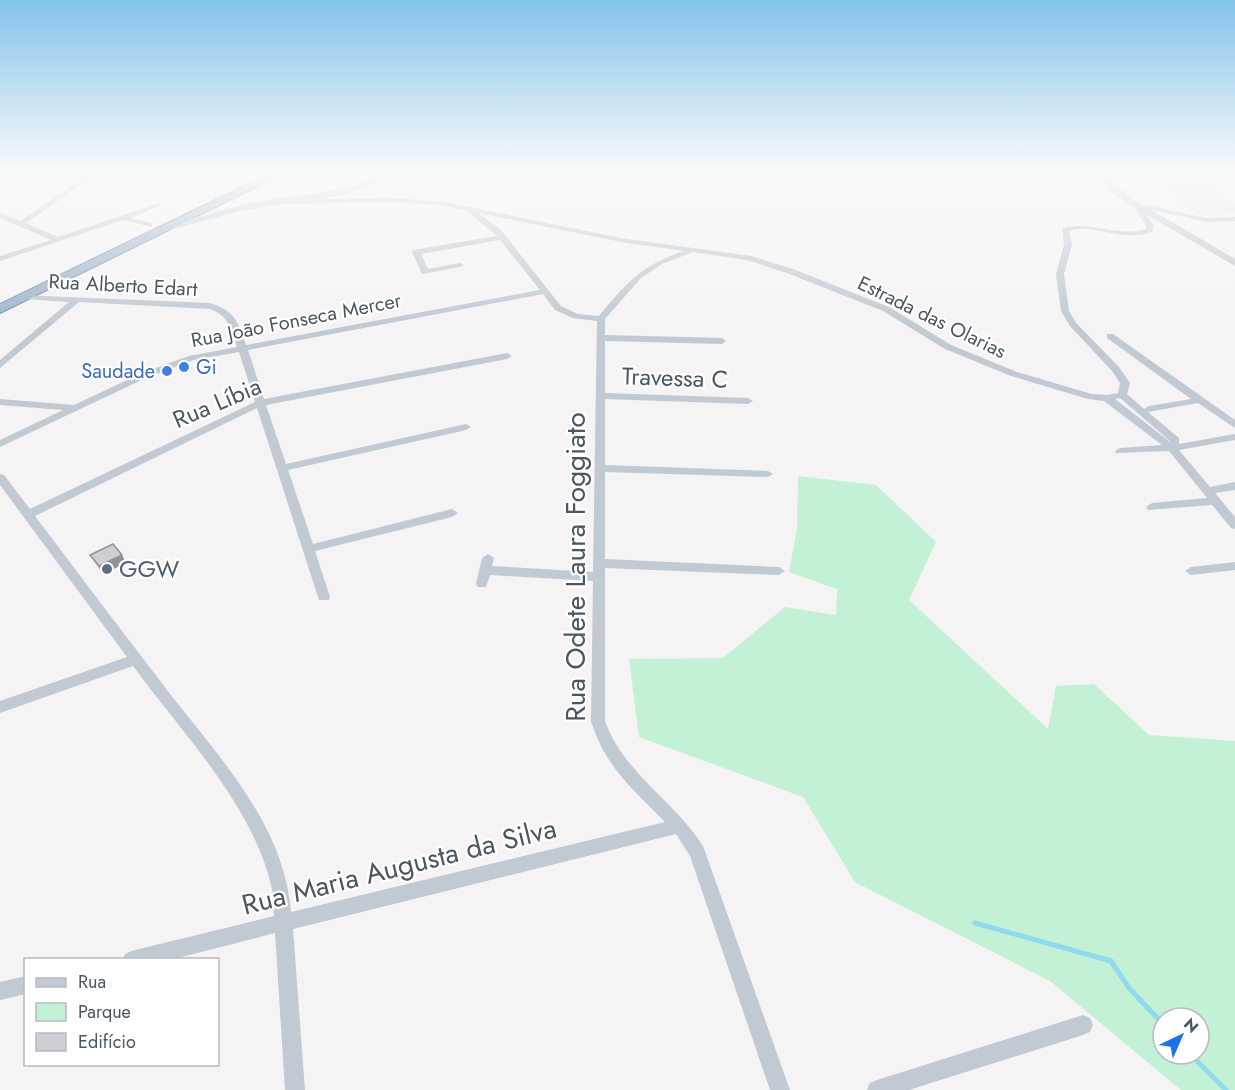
<svg xmlns="http://www.w3.org/2000/svg" width="1235" height="1090" font-family="Jost,sans-serif">
	<rect width="100%" height="100%" fill="#f5f3f3"/>
	<!-- education -->
	<path fill="#e6e4e5" d="M 1159,177 L 1209,181 L 1235,205 L 1235,213 L 1207,216 L 1191,212 Z"/>
	<!-- green -->
	<path fill="#c3f1d5" fill-rule="evenodd" d="M 798,476 L 876,485 L 936,542 L 909,600 L 1048,729 L 1056,686 L 1094,684 L 1149,735 L 1235,741 L 1235,1090 L 1181,1090 L 1050,981 L 855,882 L 803,797 L 639,737 L 629,659 L 723,658 L 785,607 L 836,615 L 837,589 L 789,572 L 797,529 ZM 1163,1018 L 1199,1018 L 1199,1054 L 1163,1054 Z"/>
	<g fill="none" stroke-linecap="round" stroke-linejoin="round">
		<!-- stream -->
		<g stroke="#90daee" stroke-width="5">
			<path d="M 975,923 L 1111,961 L 1129,988 L 1163,1024"/>
			<path d="M 1190,1054 L 1226,1090"/>
		</g>
		<defs>
			<path id="trunk" d="M 273,172 L 287,172 L 0,313 L 0,304 Z"/>
		</defs>
		<!-- trunk casing -->
		<use href="#trunk" stroke="#7690ad" stroke-width="2"/>
		<!-- minor -->
		<g fill="#c1cad2" fill-rule="evenodd">
			<path d="M 92,172 L 100,172 L 26,223 L 58,237 L 156,204 L 160,204 L 160,206 L 130,218 L 152,223 L 152,227 L 123,220 L 0,261 L 0,256 L 51,240 L 0,218 L 0,213 L 20,221 Z"/>
			<path d="M 389,198 L 440,201 L 621,238 L 751,256 L 793,269 L 889,307 L 951,345 L 1017,372 L 1092,394 L 1107,395 L 1118,393 L 1120,383 L 1112,371 L 1070,326 L 1061,311 L 1056,274 L 1064,245 L 1062,228 C 1094,220 1118,238 1146,229 L 1146,226 L 1133,205 L 1136,203 L 1207,218 L 1235,217 L 1235,221 L 1207,222 L 1142,208 L 1154,226 L 1152,232 C 1119,243 1098,223 1069,231 L 1072,245 L 1064,274 L 1069,311 L 1076,323 L 1119,367 L 1130,383 L 1127,394 L 1144,409 L 1149,406 L 1191,399 L 1107,338 L 1107,334 L 1113,334 L 1235,420 L 1235,428 L 1198,403 L 1148,412 L 1179,438 L 1179,444 L 1235,434 L 1235,440 L 1179,450 L 1210,487 L 1235,482 L 1235,490 L 1215,493 L 1235,517 L 1235,529 L 1231,528 L 1212,505 L 1148,510 L 1146,507 L 1152,503 L 1207,498 L 1169,451 L 1116,453 L 1115,451 L 1120,448 L 1162,445 L 1104,401 L 1088,399 L 1011,376 L 945,349 L 883,311 L 787,273 L 747,260 L 693,252 L 675,259 L 662,264 L 641,278 L 605,319 L 605,335 L 722,338 L 726,341 L 722,344 L 605,341 L 605,393 L 748,398 L 753,401 L 748,404 L 605,399 L 605,465 L 768,471 L 773,474 L 768,477 L 605,472 L 605,559 L 779,567 L 785,571 L 779,575 L 605,568 L 605,721 C 624,774 674,800 703,846 L 790,1090 L 770,1090 L 690,856 L 676,834 L 293,929 L 305,1090 L 285,1090 L 275,933 L 170,960 L 122,960 L 125,954 L 131,951 L 274,916 C 273,907 274,898 272,889 C 254,806 182,733 133,666 L 0,713 L 0,701 L 127,657 L 0,485 L 0,474 L 4,475 L 30,509 L 255,402 L 239,352 L 194,360 L 148,377 L 0,447 L 0,440 L 63,410 L 0,405 L 0,399 L 74,405 L 142,373 L 189,356 L 237,347 C 232,329 229,316 210,309 L 79,302 L 0,368 L 0,360 L 69,302 L 24,299 L 21,299 L 21,295 L 209,303 C 235,310 238,322 246,345 L 540,290 L 500,240 L 421,254 L 428,269 L 460,263 L 464,265 L 460,267 L 422,274 L 412,252 L 413,250 L 497,236 L 467,211 L 440,205 L 389,202 L 282,204 L 279,202 L 282,200 ZM 478,213 L 621,242 L 684,251 C 643,264 625,284 599,316 L 578,314 L 561,306 L 501,230 ZM 543,294 L 555,310 L 573,318 L 597,321 L 593,572 L 492,566 L 494,558 L 488,554 L 482,558 L 476,584 L 478,587 L 486,587 L 490,575 L 593,581 L 591,721 C 606,768 632,788 665,822 L 291,912 C 284,823 216,754 164,686 C 121,630 78,573 35,516 L 257,408 L 318,597 L 319,600 L 329,600 L 330,597 L 315,551 L 452,517 L 458,513 L 452,509 L 313,544 L 288,470 L 466,430 L 471,427 L 466,424 L 286,464 L 266,405 L 507,359 L 512,356 L 507,353 L 264,399 L 248,350 ZM 1120,398 L 1170,441 L 1169,441 L 1115,399 Z"/>
			<path d="M 1235,562 L 1235,570 L 1191,575 L 1185,571 L 1191,567 Z"/>
			<path d="M 26,976 L 26,994 L 0,1000 L 0,982 Z"/>
			<path d="M 1083,1015 L 1090,1018 L 1093,1025 L 1090,1032 L 1083,1035 L 909,1090 L 867,1090 L 870,1083 L 877,1080 Z"/>
		</g>
		<!-- tertiary -->
		<path fill="#c1cad2" fill-rule="evenodd" d="M 1096,172 L 1104,172 L 1129,197 L 1235,259 L 1235,266 L 1123,201 L 1111,191 Z"/>
		<!-- secondary -->
		<path fill="#c1cbd6" fill-rule="evenodd" d="M 393,172 L 406,172 L 343,195 L 245,210 L 169,230 L 164,227 L 245,204 L 341,189 Z"/>
		<!-- trunk -->
		<use href="#trunk" fill="#9fb4c9" fill-rule="evenodd"/>
	</g>
	<!-- wall -->
	<path fill="#b0b2b7" d="M 90,555 L 122,555 L 126,563 L 103,574 Z"/>
	<!-- shaded-wall -->
	<path fill="#909195" d="M 122,555 L 126,563 L 103,574 L 99,566 Z"/>
	<!-- building -->
	<path fill="#cdcfd5" stroke="#909195" stroke-width="1.5" d="M 113,544 L 122,555 L 99,566 L 90,555 Z"/>
	<!-- sky -->
	<linearGradient id="sky" x2="0" y2="1"><stop stop-color="#85c3ea"/><stop offset="0.53" stop-color="#fafafa"/><stop offset="1" stop-color="#fafafa" stop-opacity="0"/></linearGradient>
	<rect width="1235" height="325" fill="url(#sky)"/>
	<!-- markers -->
	<g fill="#3f7fe0" stroke="#fff" stroke-width="2">
		<circle cx="184" cy="367" r="6"/>
		<circle cx="167" cy="371" r="6"/>
	</g>
	<circle fill="#5c6f8a" stroke="#fff" stroke-width="2" cx="107" cy="569" r="6"/>
	<g text-anchor="middle" stroke-width="4.5" stroke-linejoin="round" paint-order="stroke">
		<!-- far-street labels -->
		<g font-size="20" fill="#4a5661" stroke="#fff">
			<text transform="translate(123 285) rotate(3)" y="7">Rua Alberto Edart</text>
			<text transform="translate(932 317) rotate(26)" y="7">Estrada das Olarias</text>
			<text transform="translate(296 320) rotate(-11)" y="7">Rua João Fonseca Mercer</text>
		</g>
		<!-- far-shop labels -->
		<g font-size="20" fill="#366cbe" stroke="#fff" text-anchor="start">
			<text x="196" y="374">Gi</text>
			<text x="155" y="378" text-anchor="end">Saudade</text>
		</g>
		<!-- street labels -->
		<g font-size="24" fill="#4a5661" stroke="#fff">
			<text transform="translate(675 378) rotate(2)" y="8">Travessa C</text>
			<text transform="translate(217 403) rotate(-23)" y="8">Rua Líbia</text>
		</g>
		<!-- service labels -->
		<g font-size="24" fill="#4e5e75" stroke="#fff" text-anchor="start">
			<text x="119" y="577">GGW</text>
		</g>
		<!-- near-street labels -->
		<g font-size="28" fill="#4a5661" stroke="#fff">
			<text transform="translate(575 567) rotate(-90)" y="10">Rua Odete Laura Foggiato</text>
			<text transform="translate(399 866) rotate(-14)" y="10">Rua Maria Augusta da Silva</text>
		</g>
	</g>
	<!-- legend -->
	<rect x="24" y="958" width="195" height="108" fill="#ffffff" stroke="#b7bbc0" stroke-width="1.5"/>
	<rect x="36" y="978" width="30" height="9" fill="#c1cbd6" stroke="#b7bbc0" stroke-width="1.5"/>
	<text x="78" y="988" font-size="18" fill="#4a5661">Rua</text>
	<rect x="36" y="1003" width="30" height="18" fill="#c3f1d5" stroke="#b7bbc0" stroke-width="1.5"/>
	<text x="78" y="1018" font-size="18" fill="#4a5661">Parque</text>
	<rect x="36" y="1033" width="30" height="18" fill="#cdcfd5" stroke="#b7bbc0" stroke-width="1.5"/>
	<text x="78" y="1048" font-size="18" fill="#4a5661">Edifício</text>
	<!-- north arrow -->
	<g transform="translate(1181 1036) rotate(44)"><circle r="28" fill="#ffffff" stroke="#b7bbc0" stroke-width="1.5"/>
	<path d="M0-4.5L10 22L0 15L-10 22Z" fill="#1a73e8"/>
	<text y="-9" font-size="16" font-weight="bold" text-anchor="middle" fill="#4a5661">N</text>
	</g>
</svg>
